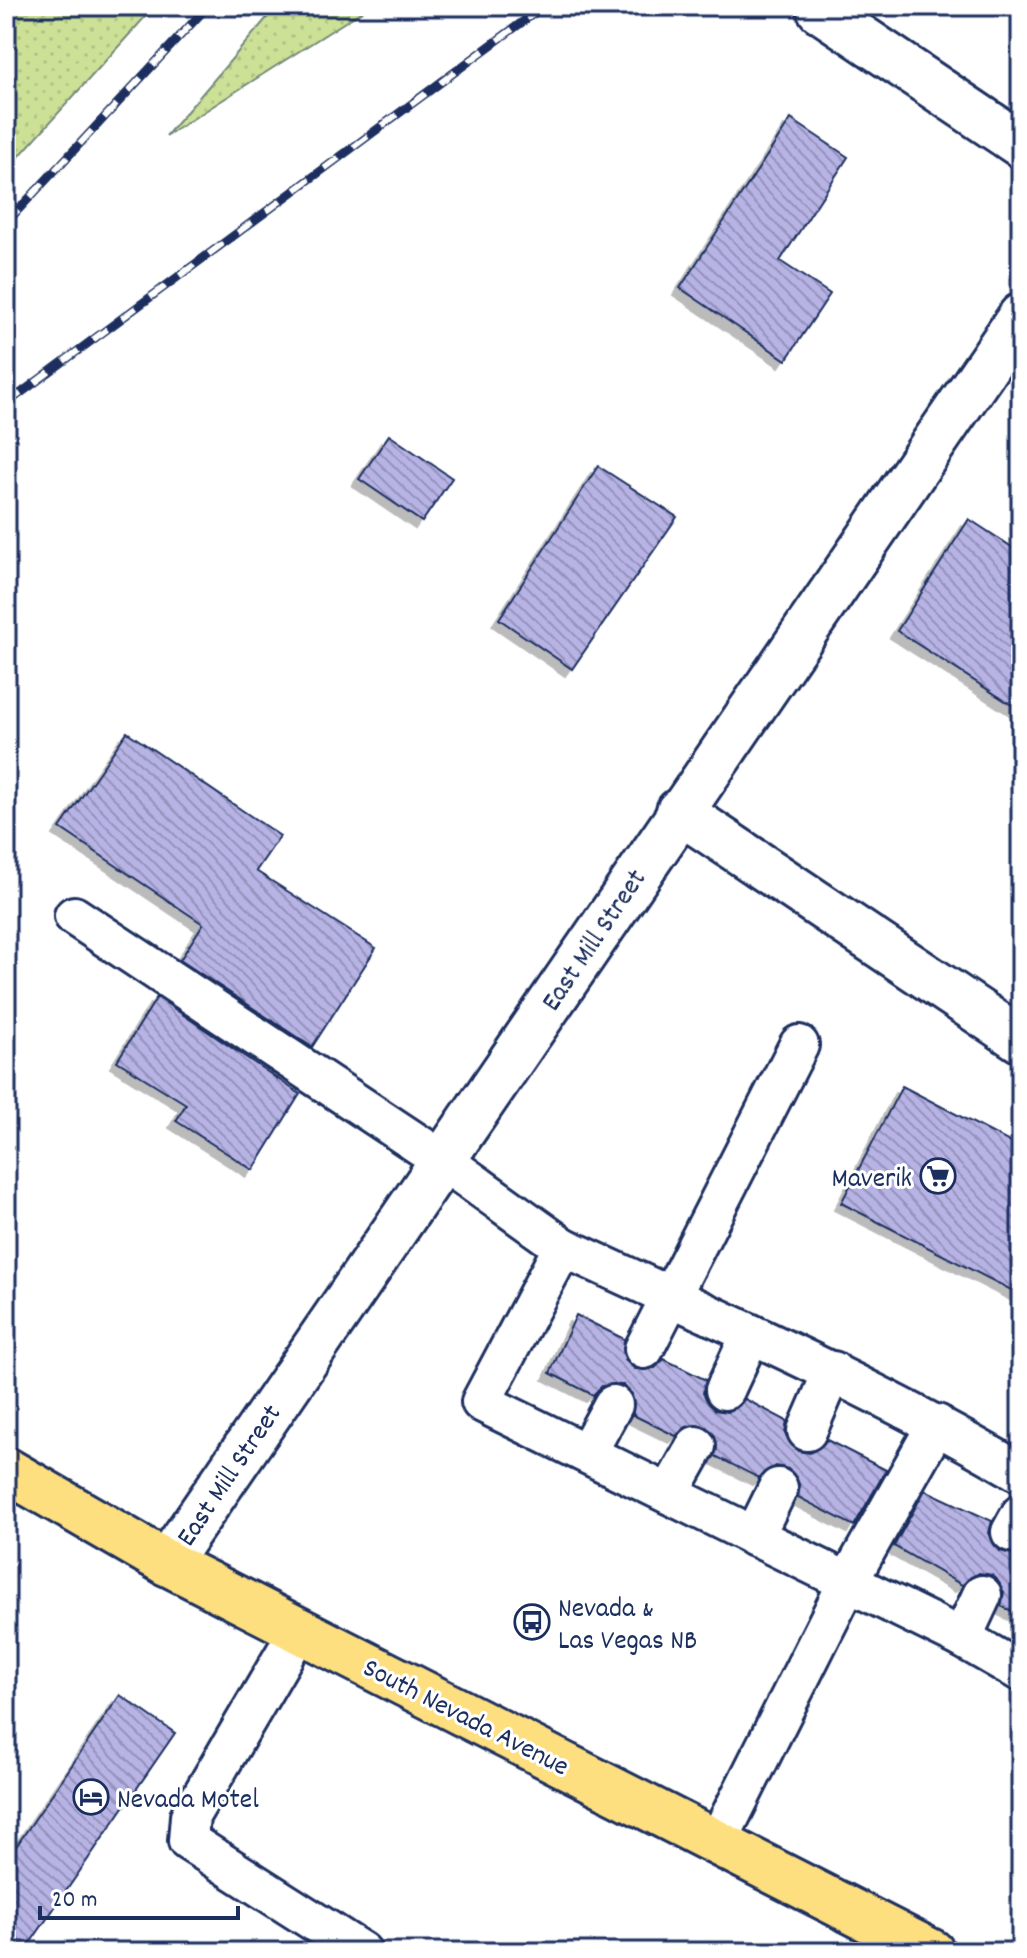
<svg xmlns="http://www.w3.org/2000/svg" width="1027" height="1958" font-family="Dekko,sans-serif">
	<defs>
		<pattern id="grass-dots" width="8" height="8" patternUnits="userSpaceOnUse" patternTransform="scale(2)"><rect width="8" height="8" fill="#cce196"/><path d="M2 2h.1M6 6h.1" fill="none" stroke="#afc184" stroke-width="1.8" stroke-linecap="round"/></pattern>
		<pattern id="building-back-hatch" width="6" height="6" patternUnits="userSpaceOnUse" patternTransform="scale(2)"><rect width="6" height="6" fill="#b7b3e4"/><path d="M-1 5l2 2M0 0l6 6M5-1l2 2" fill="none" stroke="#9492bc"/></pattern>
		<filter id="shadow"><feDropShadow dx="-7" dy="7" stdDeviation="0" flood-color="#0004"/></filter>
	</defs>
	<rect width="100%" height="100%" fill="#fff"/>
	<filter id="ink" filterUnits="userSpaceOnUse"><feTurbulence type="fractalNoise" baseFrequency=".0125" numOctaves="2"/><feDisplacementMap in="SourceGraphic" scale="16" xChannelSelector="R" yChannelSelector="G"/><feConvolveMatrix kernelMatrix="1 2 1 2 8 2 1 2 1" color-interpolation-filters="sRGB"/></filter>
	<g filter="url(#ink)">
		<!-- grass -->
		<g fill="url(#grass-dots)" stroke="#74887a" stroke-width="2">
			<path d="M 6,6 L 155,6 L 6,171 Z"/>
			<path d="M 277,6 L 370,6 L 166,136 Z"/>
		</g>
		<!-- building -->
		<g fill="url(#building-back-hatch)" stroke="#1b2f5e" stroke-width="2" filter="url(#shadow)">
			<path d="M 791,119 L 848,157 L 780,261 L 830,294 L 786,360 L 680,288 Z"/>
			<path d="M 389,435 L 452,478 L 422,522 L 359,479 Z"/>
			<path d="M 598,466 L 677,517 L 572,669 L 499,619 Z"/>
			<path d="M 969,519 L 1021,553 L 1021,711 L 897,631 Z"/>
			<path d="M 127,732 L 280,836 L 256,871 L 376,948 L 312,1047 L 180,960 L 203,924 L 60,828 Z"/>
			<path d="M 157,997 L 300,1094 L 253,1170 L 176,1121 L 186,1104 L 117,1061 Z"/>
			<path d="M 902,1086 L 1021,1148 L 1021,1295 L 841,1203 Z"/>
			<path d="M 576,1315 L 624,1339 L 625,1360 L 635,1369 L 655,1368 L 664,1359 L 706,1380 L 703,1393 L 715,1410 L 728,1412 L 745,1399 L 787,1421 L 785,1434 L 798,1451 L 810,1453 L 827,1440 L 886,1470 L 854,1526 L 798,1497 L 800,1486 L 788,1469 L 776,1466 L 759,1478 L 715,1456 L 715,1436 L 706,1427 L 686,1427 L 676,1436 L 633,1415 L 632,1394 L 623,1385 L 602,1386 L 593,1395 L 550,1373 Z"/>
			<path d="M 925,1490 L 992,1521 L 989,1533 L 1000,1551 L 1011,1554 L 1021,1551 L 1021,1616 L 1001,1606 L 1004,1592 L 992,1575 L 979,1573 L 962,1585 L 894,1546 Z"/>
			<path d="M 120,1695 L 175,1733 L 24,1952 L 6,1952 L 6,1861 Z"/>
		</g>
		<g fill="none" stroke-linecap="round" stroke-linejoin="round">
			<defs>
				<g id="service">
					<path d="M 74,916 L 442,1160 L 563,1247 L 481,1402 L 962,1638 L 1021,1672"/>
					<path d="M 563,1247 C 718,1319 873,1386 1021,1473"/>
					<path d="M 644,1349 L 799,1045"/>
					<path d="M 725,1390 L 751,1334"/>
					<path d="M 807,1431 L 833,1371"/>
					<path d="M 588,1451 L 613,1405"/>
					<path d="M 669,1494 L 696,1446"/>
					<path d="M 1011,1532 L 1021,1514"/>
					<path d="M 754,1537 L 778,1488"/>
					<path d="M 299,1630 L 190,1816 L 188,1841 L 362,1952"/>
					<path d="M 962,1638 L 982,1595"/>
					<path d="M 717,1843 L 847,1584 L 937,1424"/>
				</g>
				<g id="minor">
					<path d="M 820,10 L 1021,145"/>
					<path d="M 679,811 L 1021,1040"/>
					<path d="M 167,1563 L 1021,316"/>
				</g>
				<path id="primary" d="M 6,1470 L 167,1563 L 932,1952"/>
			</defs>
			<!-- service casing -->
			<use href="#service" stroke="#1b2f5e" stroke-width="44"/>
			<!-- minor casing -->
			<use href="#minor" stroke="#1b2f5e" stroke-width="50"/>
			<!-- primary casing -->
			<use href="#primary" stroke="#1b2f5e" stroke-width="50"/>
			<!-- service -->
			<use href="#service" stroke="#fff" stroke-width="38"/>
			<!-- minor -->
			<use href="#minor" stroke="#fff" stroke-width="44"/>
			<!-- primary -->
			<use href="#primary" stroke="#fedf80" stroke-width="44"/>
			<defs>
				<g id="rail">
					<path d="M 6,223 L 208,6"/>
					<path d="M 6,404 L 544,6"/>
				</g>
			</defs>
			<!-- rail casing -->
			<use href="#rail" stroke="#1b2f5e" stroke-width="9"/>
			<!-- rail -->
			<use href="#rail" stroke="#fff" stroke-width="6" stroke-dasharray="18" stroke-linecap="butt"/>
		</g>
	</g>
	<!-- icons -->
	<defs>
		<symbol id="supermarket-ring" viewBox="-11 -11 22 22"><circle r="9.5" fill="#fff" stroke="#1b2f5e" stroke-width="1.5"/><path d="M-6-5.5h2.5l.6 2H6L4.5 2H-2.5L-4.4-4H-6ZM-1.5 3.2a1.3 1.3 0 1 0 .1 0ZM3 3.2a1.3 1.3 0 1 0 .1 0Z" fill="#1b2f5e"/></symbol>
		<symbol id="bus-ring" viewBox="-11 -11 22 22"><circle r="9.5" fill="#fff" stroke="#1b2f5e" stroke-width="1.5"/><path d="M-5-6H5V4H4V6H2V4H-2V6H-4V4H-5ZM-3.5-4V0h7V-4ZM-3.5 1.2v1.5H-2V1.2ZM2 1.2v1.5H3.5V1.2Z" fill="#1b2f5e"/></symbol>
		<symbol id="hotel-ring" viewBox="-11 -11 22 22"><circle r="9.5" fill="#fff" stroke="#1b2f5e" stroke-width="1.5"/><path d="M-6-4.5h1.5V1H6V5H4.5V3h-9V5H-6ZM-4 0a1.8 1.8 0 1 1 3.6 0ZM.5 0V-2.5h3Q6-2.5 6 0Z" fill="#1b2f5e"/></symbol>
	</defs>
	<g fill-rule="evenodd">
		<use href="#supermarket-ring" x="918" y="1156" width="40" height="40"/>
		<use href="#bus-ring" x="512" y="1602" width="40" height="40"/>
		<use href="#hotel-ring" x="71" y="1777" width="40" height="40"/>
	</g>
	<g text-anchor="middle" stroke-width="6" stroke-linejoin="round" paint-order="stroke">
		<!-- street labels -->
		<g font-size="28" fill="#1b2f5e" stroke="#fff">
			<text transform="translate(592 939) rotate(-56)" y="10">East Mill Street</text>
			<text transform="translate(227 1474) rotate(-56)" y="10">East Mill Street</text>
			<text transform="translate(467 1715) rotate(27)" y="10">South Nevada Avenue</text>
		</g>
		<!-- poi labels -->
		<g font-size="28" fill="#1b2f5e" stroke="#fff" text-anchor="start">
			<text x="912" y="1186" text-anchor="end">Maverik</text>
			<text x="558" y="1616">Nevada &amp;<tspan x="558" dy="32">Las Vegas NB</tspan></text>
			<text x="117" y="1807">Nevada Motel</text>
		</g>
	</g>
	<!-- margin -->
	<rect width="1027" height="1958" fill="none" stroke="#fff" stroke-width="32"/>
	<rect x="16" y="16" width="995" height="1926" fill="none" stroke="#1b2f5e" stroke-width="3" filter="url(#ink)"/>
	<!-- scale -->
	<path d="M40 1906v12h198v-12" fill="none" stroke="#1b2f5e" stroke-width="4"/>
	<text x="52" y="1906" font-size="24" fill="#1b2f5e" stroke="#ffffff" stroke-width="6" paint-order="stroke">20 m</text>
</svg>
